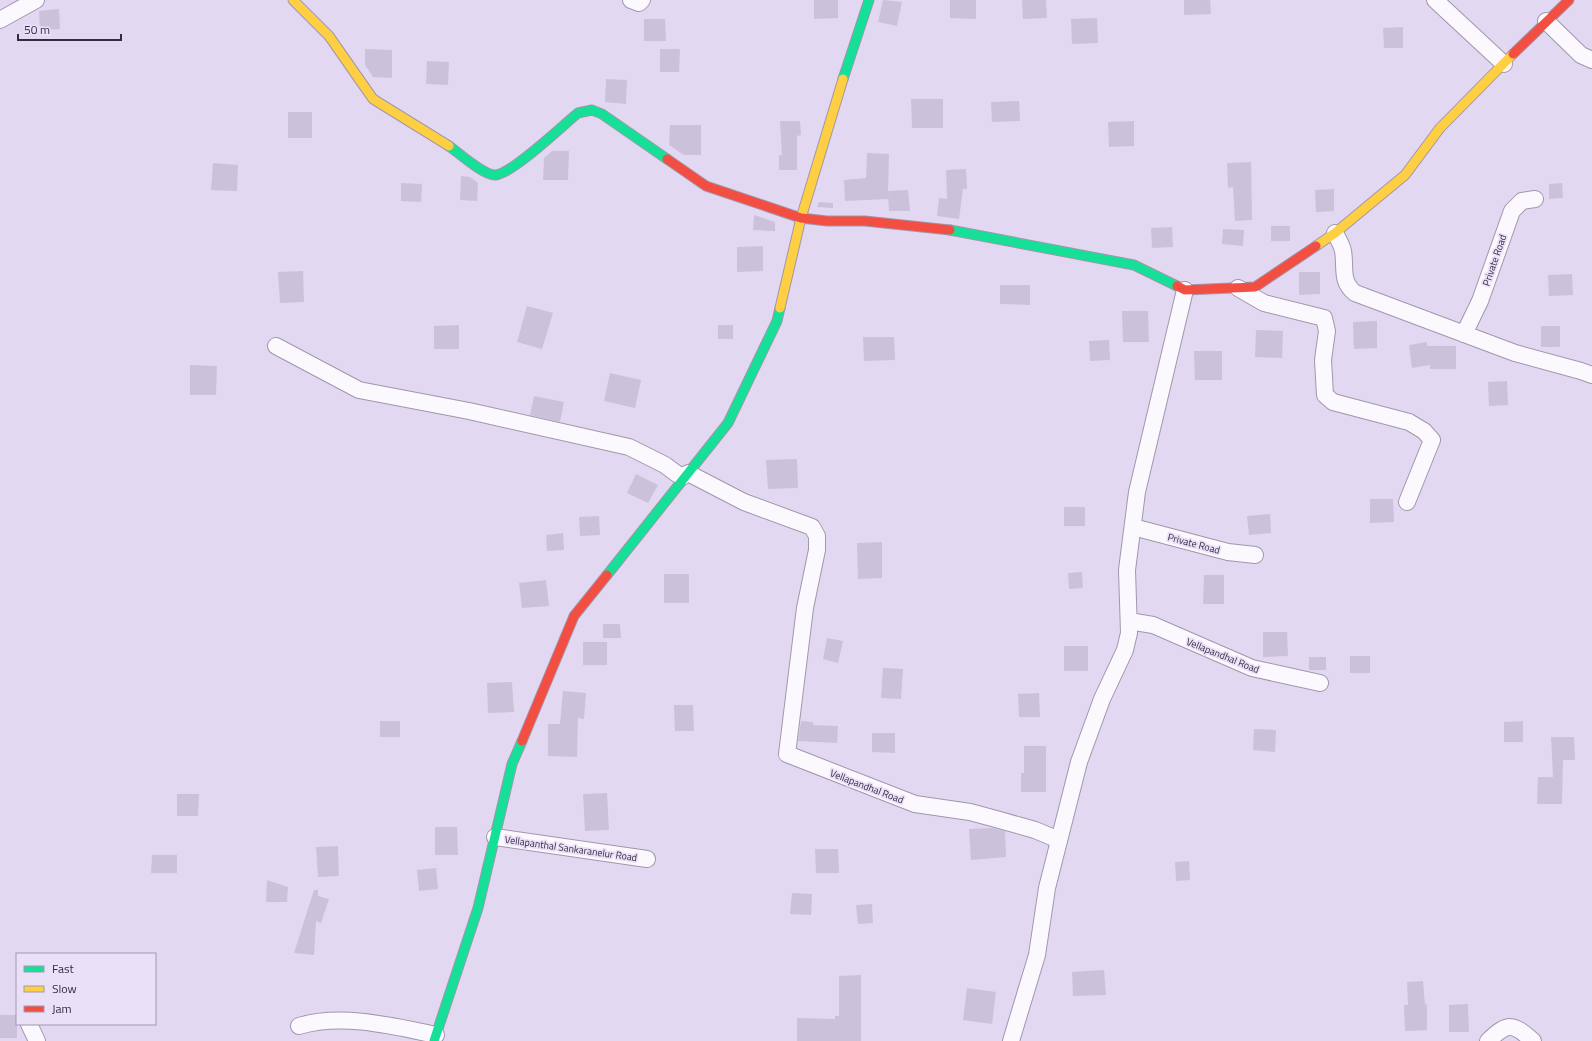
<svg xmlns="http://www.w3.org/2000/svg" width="1592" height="1041" font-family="'Titillium Web',sans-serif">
	<rect width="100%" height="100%" fill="#e3d8f2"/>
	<!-- building -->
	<g fill="#ccc1db">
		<path d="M 814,0 L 838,0 L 838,18 L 814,19 Z"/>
		<path d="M 883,0 L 902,2 L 897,26 L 878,22 Z"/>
		<path d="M 950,0 L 976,0 L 976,19 L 950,18 Z"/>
		<path d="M 1022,0 L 1046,0 L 1047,18 L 1023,19 Z"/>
		<path d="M 1184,0 L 1210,0 L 1211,14 L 1184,15 Z"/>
		<path d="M 59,9 L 60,29 L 40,30 L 39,11 Z"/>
		<path d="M 1097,18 L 1098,43 L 1072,44 L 1071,19 Z"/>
		<path d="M 644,19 L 665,19 L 666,41 L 644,41 Z"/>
		<path d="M 1403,27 L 1403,48 L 1384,48 L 1383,28 Z"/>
		<path d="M 365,49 L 392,50 L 392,78 L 373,77 L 365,65 Z"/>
		<path d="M 660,49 L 680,49 L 679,72 L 660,72 Z"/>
		<path d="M 427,61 L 449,62 L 448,85 L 426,84 Z"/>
		<path d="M 606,79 L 627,80 L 626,104 L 605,102 Z"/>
		<path d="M 911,99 L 943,99 L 943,128 L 912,128 Z"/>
		<path d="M 1019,101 L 1020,121 L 992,122 L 991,102 Z"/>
		<rect x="288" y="112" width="24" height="26"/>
		<path d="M 780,121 L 800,121 L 801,135 L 797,136 L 797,170 L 779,170 L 779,155 L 782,155 Z"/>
		<path d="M 1134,121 L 1134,146 L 1109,147 L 1108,122 Z"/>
		<path d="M 670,125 L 701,125 L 701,155 L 684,155 L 669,145 Z"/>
		<path d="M 552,151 L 569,151 L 568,180 L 543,180 L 544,158 Z"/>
		<path d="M 867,153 L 889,154 L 888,191 L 908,190 L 910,211 L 889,211 L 888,195 L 888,199 L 845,201 L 844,180 L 866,178 Z"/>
		<path d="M 1251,162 L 1252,220 L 1235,221 L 1233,187 L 1228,188 L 1227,163 Z"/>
		<path d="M 213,163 L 238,165 L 237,191 L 211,190 Z"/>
		<path d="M 966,169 L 967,189 L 963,189 L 959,219 L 937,216 L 939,198 L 947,199 L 946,170 Z"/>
		<path d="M 461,176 L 470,177 L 478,183 L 477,201 L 460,200 Z"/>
		<path d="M 401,183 L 422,184 L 421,202 L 401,201 Z"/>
		<path d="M 1562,183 L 1563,198 L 1549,199 L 1549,184 Z"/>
		<path d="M 1334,189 L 1334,211 L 1316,212 L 1315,190 Z"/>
		<path d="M 819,202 L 833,203 L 833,208 L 817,207 Z"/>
		<path d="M 754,215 L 775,222 L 775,231 L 753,230 Z"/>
		<rect x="1271" y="226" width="19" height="15"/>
		<path d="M 1172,227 L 1173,247 L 1152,248 L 1151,228 Z"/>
		<path d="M 1223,229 L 1244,230 L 1243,246 L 1222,244 Z"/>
		<path d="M 763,246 L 763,271 L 737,272 L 737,247 Z"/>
		<path d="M 303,271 L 304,302 L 280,303 L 278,272 Z"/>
		<path d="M 1299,272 L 1320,272 L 1320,294 L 1299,295 Z"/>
		<path d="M 1572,274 L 1573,295 L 1549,296 L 1548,275 Z"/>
		<path d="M 1000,285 L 1030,285 L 1030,305 L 1000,304 Z"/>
		<path d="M 527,306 L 553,313 L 542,349 L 517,342 Z"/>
		<path d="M 1122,311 L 1148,311 L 1149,342 L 1123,342 Z"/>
		<path d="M 1377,321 L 1377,348 L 1354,349 L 1353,322 Z"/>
		<path d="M 459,325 L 459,349 L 434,349 L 434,326 Z"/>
		<rect x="718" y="325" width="15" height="14"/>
		<rect x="1541" y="326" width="19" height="21"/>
		<path d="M 1256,330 L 1283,331 L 1282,358 L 1255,357 Z"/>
		<path d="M 863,337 L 894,337 L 895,360 L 864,361 Z"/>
		<path d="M 1109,340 L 1110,360 L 1090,361 L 1089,341 Z"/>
		<path d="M 1427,342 L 1427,346 L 1456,346 L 1456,369 L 1430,369 L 1430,365 L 1412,368 L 1409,345 Z"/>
		<path d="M 1194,351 L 1222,351 L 1222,380 L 1195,380 Z"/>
		<path d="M 190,365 L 217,366 L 216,395 L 190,395 Z"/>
		<path d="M 610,373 L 641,380 L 635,408 L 604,401 Z"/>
		<path d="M 1507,381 L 1508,405 L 1489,406 L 1488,382 Z"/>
		<path d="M 534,396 L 564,402 L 560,422 L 530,415 Z"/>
		<path d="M 797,459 L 798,488 L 768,489 L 766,460 Z"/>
		<path d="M 636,474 L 658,485 L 648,503 L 627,493 Z"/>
		<path d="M 1370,499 L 1393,499 L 1394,522 L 1370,523 Z"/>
		<rect x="1064" y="507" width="21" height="19"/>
		<path d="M 1270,514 L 1271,533 L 1249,535 L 1247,516 Z"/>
		<path d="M 599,516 L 600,535 L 580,536 L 579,517 Z"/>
		<path d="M 563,533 L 564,550 L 547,551 L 546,535 Z"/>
		<path d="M 882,542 L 882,578 L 858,579 L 857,543 Z"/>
		<path d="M 1082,572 L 1083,588 L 1069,589 L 1068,573 Z"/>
		<rect x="664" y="574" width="25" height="29"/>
		<path d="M 1204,575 L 1224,575 L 1224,604 L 1203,604 Z"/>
		<path d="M 546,580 L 549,606 L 522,608 L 519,583 Z"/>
		<path d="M 603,624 L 620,624 L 621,638 L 603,638 Z"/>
		<path d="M 1263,632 L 1287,632 L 1288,656 L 1263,657 Z"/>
		<path d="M 827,638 L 843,641 L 838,663 L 823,659 Z"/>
		<rect x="583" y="642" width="24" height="23"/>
		<rect x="1064" y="646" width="24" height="25"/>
		<rect x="1350" y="656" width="20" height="17"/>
		<rect x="1309" y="657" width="17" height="13"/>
		<path d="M 883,668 L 903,669 L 901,699 L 881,698 Z"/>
		<path d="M 512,682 L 514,712 L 488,713 L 487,683 Z"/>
		<path d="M 563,691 L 586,693 L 584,719 L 578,718 L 577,757 L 548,756 L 548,724 L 560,724 Z"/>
		<path d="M 1039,693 L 1040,717 L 1019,717 L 1018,694 Z"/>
		<path d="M 674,705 L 693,705 L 694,731 L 675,731 Z"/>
		<rect x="380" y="721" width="20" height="16"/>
		<path d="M 801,721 L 813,722 L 813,725 L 838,726 L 837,743 L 798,741 Z"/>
		<path d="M 1523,721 L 1523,742 L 1504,742 L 1504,722 Z"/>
		<path d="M 1254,729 L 1276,730 L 1275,752 L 1253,750 Z"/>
		<path d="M 872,733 L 895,733 L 895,753 L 872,752 Z"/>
		<path d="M 1551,737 L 1574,737 L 1575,760 L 1563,760 L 1562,804 L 1537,804 L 1538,777 L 1553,777 Z"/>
		<path d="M 1024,746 L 1046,746 L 1046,792 L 1021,792 L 1021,773 L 1024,773 Z"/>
		<path d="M 607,793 L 609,830 L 585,831 L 583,794 Z"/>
		<path d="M 177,794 L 199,794 L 198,816 L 177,816 Z"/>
		<path d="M 435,827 L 457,827 L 458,855 L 435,855 Z"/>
		<path d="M 992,828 L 1005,831 L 1006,857 L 971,860 L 969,829 Z"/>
		<path d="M 338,846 L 339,876 L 318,877 L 316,847 Z"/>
		<path d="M 815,849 L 838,849 L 839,873 L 816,873 Z"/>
		<path d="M 152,855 L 177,855 L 177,873 L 151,873 Z"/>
		<path d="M 1189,861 L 1190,880 L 1176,881 L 1175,862 Z"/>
		<path d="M 436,868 L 438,889 L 419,891 L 417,870 Z"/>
		<path d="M 267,880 L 288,887 L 287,902 L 266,902 Z"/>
		<path d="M 314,890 L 318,890 L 318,896 L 329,899 L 321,923 L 316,921 L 314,955 L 294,953 Z"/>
		<path d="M 792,893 L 812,894 L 811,915 L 790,914 Z"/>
		<path d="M 872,904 L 873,923 L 858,924 L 856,905 Z"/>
		<path d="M 1104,970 L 1106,995 L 1073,996 L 1072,972 Z"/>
		<path d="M 861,975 L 861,1041 L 797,1041 L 797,1018 L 835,1019 L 835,1016 L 839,1016 L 839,976 Z"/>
		<path d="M 1423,981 L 1425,1005 L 1427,1004 L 1427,1030 L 1405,1031 L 1404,1005 L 1408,1005 L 1407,982 Z"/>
		<path d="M 967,988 L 996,992 L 992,1024 L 963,1020 Z"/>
		<path d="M 1468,1004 L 1469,1032 L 1449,1032 L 1449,1005 Z"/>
		<rect x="0" y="1015" width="17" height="23"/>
	</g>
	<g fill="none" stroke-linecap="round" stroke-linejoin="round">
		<defs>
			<g id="street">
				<path d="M 631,0 L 639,3 L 642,0"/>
				<path d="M 1435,0 L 1504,64"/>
				<path d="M 0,20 L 36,0"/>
				<path d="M 1546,21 L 1581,55 L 1592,60"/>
				<path d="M 1335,233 C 1338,239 1342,245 1343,251 C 1346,268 1340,281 1355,293 L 1515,353 L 1581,371 L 1592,375"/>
				<path d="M 1238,288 L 1264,303 L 1324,318 L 1327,331 L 1323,360 L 1325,395 L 1333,402 L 1409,422 L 1424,431 L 1432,440 L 1407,502"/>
				<path d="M 1464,334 L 1480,301 L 1512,211 L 1522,201 L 1535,199"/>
				<path d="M 276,346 L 359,390 L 469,411 L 629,447 L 665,465 L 677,474 L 684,476"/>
				<path d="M 688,473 L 744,502 L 812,527 L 817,536 L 817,550 L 805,608 L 787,754 L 915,804 L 970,812 L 996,819 L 1035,830 L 1059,840"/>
				<path d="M 1133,527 L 1228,552 L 1255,555"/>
				<path d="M 1129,621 L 1153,625 L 1252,668 L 1320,683"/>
				<path d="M 495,837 L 647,859"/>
				<path d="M 29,1024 L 37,1041"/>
				<path d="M 299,1026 C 342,1013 393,1026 436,1035"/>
				<path d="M 1011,1041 L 1037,955 L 1047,888 L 1079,762 L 1102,699 L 1125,650 L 1129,633 L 1127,570 L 1137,492 L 1185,290"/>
				<path d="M 1488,1041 C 1508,1022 1513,1023 1533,1041"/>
			</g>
			<g id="fast">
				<path d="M 843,79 L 869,0"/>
				<path d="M 449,146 C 459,153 483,175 495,175 C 511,175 563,125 578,113 L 592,110 L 602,114 L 667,159"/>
				<path d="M 950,230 L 1134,265 L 1177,286"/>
				<path d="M 607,575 L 728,423 L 777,321 L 780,308"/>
				<path d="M 434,1041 L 478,908 L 512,764 L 522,741"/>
			</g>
			<g id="slow">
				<path d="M 293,0 L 329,36 L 373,99 L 449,146"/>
				<path d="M 1316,246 L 1335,233 L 1405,175 L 1440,128 L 1513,54"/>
				<path d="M 780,308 L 801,218 L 843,79"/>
			</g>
			<g id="jam">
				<path d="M 1513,54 L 1569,0"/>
				<path d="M 667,159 L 706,186 L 801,218 L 827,221 L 865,221 L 950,230"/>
				<path d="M 1177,286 L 1185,290 L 1255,287 L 1316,246"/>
				<path d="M 522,741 L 574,616 L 607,575"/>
			</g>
		</defs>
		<!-- street casing -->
		<use href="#street" stroke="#a097ac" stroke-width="18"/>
		<!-- fast casing -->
		<use href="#fast" stroke="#a097ac" stroke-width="11"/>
		<!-- slow casing -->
		<use href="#slow" stroke="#a097ac" stroke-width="11"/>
		<!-- jam casing -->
		<use href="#jam" stroke="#a097ac" stroke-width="11"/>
		<!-- street -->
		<use href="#street" stroke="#fbf9fd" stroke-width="16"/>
		<!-- fast -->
		<use href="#fast" stroke="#16e098" stroke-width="9"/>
		<!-- slow -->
		<use href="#slow" stroke="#ffcf43" stroke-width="9"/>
		<!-- jam -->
		<use href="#jam" stroke="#f24e42" stroke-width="9"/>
	</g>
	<g text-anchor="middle" stroke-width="3.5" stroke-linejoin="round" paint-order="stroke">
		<!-- street labels -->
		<g font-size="10" fill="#352b41" stroke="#eae0f8">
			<text transform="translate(1494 260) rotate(-71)" y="4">Private Road</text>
			<text transform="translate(1194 543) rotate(15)" y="4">Private Road</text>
			<text transform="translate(1223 655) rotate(22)" y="4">Vellapandhal Road</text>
			<text transform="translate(867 786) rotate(21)" y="4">Vellapandhal Road</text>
			<text transform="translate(571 848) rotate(8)" y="4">Vellapanthal Sankaranelur Road</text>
		</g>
	</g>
	<!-- legend -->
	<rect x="16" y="953" width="140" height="72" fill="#eae0f8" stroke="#a298af"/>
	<rect x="24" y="966" width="20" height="6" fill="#16e098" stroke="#a298af"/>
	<text x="52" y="973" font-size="12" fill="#352b41">Fast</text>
	<rect x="24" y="986" width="20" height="6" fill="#ffcf43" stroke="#a298af"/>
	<text x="52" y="993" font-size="12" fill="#352b41">Slow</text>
	<rect x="24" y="1006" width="20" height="6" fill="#f24e42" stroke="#a298af"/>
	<text x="52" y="1013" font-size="12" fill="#352b41">Jam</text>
	<!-- scale -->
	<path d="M18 34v6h103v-6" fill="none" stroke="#352b41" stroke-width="2"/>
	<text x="24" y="34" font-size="12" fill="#352b41" stroke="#eae0f8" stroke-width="3" paint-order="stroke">50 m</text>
</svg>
